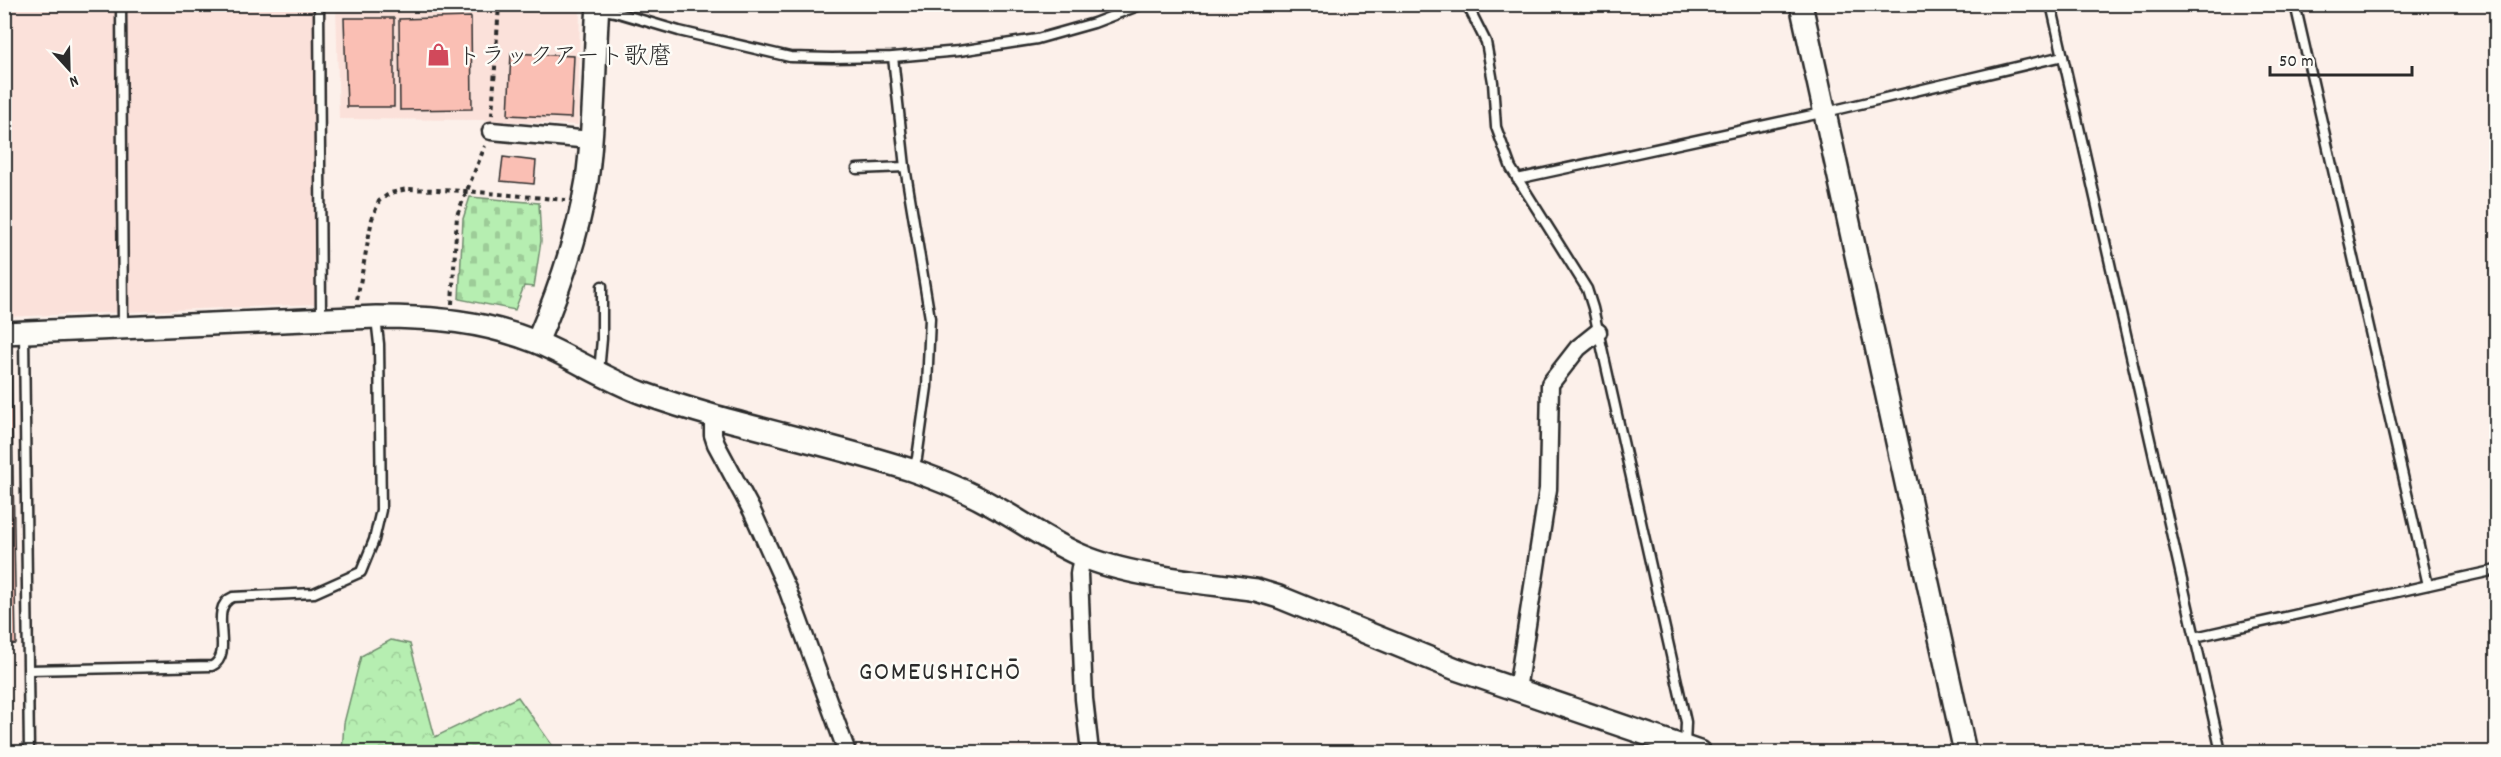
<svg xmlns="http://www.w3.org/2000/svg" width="2501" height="757" font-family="Dekko,'Klee One',sans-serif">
	<defs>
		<pattern id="forest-crowns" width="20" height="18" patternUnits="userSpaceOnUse" patternTransform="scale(1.5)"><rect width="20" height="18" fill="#b6eeb1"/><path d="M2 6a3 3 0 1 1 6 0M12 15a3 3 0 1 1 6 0" fill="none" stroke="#9dcc98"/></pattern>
		<pattern id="cemetery-stones" width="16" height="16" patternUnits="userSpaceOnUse" patternTransform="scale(1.5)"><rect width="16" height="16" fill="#b6eeb1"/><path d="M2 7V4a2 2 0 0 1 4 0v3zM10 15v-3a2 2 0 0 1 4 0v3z" fill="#9dcc98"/></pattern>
	</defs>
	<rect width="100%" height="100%" fill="#fcf0ea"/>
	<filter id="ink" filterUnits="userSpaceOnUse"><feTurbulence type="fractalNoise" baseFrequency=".0167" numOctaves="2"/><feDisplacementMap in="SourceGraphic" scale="12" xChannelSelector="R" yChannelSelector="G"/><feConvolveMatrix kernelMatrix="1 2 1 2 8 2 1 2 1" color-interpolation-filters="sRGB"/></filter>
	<g filter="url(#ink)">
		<!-- built -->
		<g fill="#fbe1da">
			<path d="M 5,5 L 314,5 L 316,304 L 5,317 Z"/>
			<path d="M 336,5 L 580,5 L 578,125 L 483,120 L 339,119 Z"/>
		</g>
		<!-- forest -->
		<path fill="url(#forest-crowns)" stroke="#708c6e" stroke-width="1.5" d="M 391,640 L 410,644 L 435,737 L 518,697 L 557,752 L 342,752 L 344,723 L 361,656 Z"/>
		<!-- cemetery -->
		<path fill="url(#cemetery-stones)" stroke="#708c6e" stroke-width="1.5" d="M 470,197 L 539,203 L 541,241 L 534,287 L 524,286 L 515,310 L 459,299 L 463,219 Z"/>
		<!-- building -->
		<g fill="#fabfb4" stroke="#2b2b2b" stroke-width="1.5">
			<path d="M 471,17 L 472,109 L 400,110 L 399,19 Z"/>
			<path d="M 344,18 L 394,18 L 394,107 L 347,107 Z"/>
			<path d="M 511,53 L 574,56 L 571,118 L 508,115 Z"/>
			<path d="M 503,157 L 536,161 L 534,184 L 500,181 Z"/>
			<path d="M 4,359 L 11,359 L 16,644 L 4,645 Z"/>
		</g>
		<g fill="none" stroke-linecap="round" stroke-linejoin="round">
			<defs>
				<g id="service">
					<path d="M 121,4 L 123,328"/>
					<path d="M 319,4 L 321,319"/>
					<path d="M 1467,4 L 1486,42 L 1493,82 L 1496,127 L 1511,168 L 1587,289 L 1593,308 L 1686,722 L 1685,746"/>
					<path d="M 2051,4 L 2221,752"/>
					<path d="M 2295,4 L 2428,585"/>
					<path d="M 598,9 L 615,12 L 679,31 L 790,57 L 832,58 L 893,57 L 959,51 L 1037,39 L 1094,23 L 1143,4"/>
					<path d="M 893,57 L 905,167 L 930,318 L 927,387 L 917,458 L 913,469"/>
					<path d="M 857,169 L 905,167"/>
					<path d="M 1517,179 L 1826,112 L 2063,56"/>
					<path d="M 24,334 L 29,752"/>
					<path d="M 599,372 L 602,339 L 602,286"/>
					<path d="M 2195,637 L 2496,570"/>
					<path d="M 29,670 L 212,666 C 236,654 206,608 233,597 L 314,593 L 361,572 L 374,540 L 381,510 L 379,344 L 376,318"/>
				</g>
				<g id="minor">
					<path d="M 491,131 L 591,140"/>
					<path d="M 713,417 L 713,435 L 716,444 L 752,511 L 788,591 L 847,752"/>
					<path d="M 1082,556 L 1079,574 L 1084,699 L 1090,752"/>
					<path d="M 1517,690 L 1548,489 L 1550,384 L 1578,348 L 1598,332"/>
				</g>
				<g id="tertiary">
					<path d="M 1801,4 L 1965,752"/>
					<path d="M 4,333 L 376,317 C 433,317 483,321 536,342 C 572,357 605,379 642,393 C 730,425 822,441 911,470 C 940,480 967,491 993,506 C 1023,522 1051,543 1082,556 C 1131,577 1203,582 1256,590 L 1279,597 L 1456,669 L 1699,752"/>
					<path d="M 537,342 C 559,291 578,235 587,180 C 595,122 594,63 598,4"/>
				</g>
			</defs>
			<!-- service casing -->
			<use href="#service" stroke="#2b2b2b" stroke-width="13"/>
			<!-- minor casing -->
			<use href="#minor" stroke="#2b2b2b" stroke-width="21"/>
			<!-- tertiary casing -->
			<use href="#tertiary" stroke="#2b2b2b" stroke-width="26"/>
			<!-- path -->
			<g stroke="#2b2b2b" stroke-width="4" stroke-dasharray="4.5 4.5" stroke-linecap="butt">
				<path d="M 492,115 L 499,4"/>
				<path d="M 357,300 L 372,219 L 379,201 L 390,193 L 407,189 L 466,191 L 566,200"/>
				<path d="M 452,304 L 457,215 L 485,146"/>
			</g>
			<!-- service -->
			<use href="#service" stroke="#fdfcf7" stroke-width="8"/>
			<!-- minor -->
			<use href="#minor" stroke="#fdfcf7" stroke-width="16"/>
			<!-- tertiary -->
			<use href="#tertiary" stroke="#fdfcf7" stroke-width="21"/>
		</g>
	</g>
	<!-- icons -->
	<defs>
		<symbol id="shop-bare" viewBox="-9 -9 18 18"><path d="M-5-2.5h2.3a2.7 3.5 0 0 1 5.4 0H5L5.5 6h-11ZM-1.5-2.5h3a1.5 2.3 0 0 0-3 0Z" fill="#d1495b" stroke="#fdfcf7" stroke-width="2.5" paint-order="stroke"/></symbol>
	</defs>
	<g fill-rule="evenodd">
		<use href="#shop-bare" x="422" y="38" width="33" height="33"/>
	</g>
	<g text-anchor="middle" stroke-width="5" stroke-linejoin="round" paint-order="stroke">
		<!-- poi labels -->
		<g font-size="24" fill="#2b2b2b" stroke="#fdfcf7" text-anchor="start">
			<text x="457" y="63">トラックアート歌麿</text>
		</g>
		<!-- quarter labels -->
		<g font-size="27" letter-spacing="1.5" fill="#2b2b2b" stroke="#fdfcf7">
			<text x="940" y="679">GOMEUSHICHŌ</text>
		</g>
	</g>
	<!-- margin -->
	<rect width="2501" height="757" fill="none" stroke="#fdfcf7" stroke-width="24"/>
	<rect x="12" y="12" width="2477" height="733" fill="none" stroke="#2b2b2b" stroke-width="2" filter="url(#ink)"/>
	<!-- north arrow -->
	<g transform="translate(69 69) rotate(158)" stroke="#fdfcf7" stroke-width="4.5" paint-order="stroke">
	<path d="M0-4.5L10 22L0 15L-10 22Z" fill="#2b2b2b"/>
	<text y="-9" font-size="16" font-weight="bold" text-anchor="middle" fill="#2b2b2b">N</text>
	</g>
	<!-- scale -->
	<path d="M2270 66v9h142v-9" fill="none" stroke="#2b2b2b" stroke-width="3"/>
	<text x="2279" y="66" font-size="18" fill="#2b2b2b" stroke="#fdfcf7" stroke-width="4.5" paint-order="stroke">50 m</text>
</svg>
